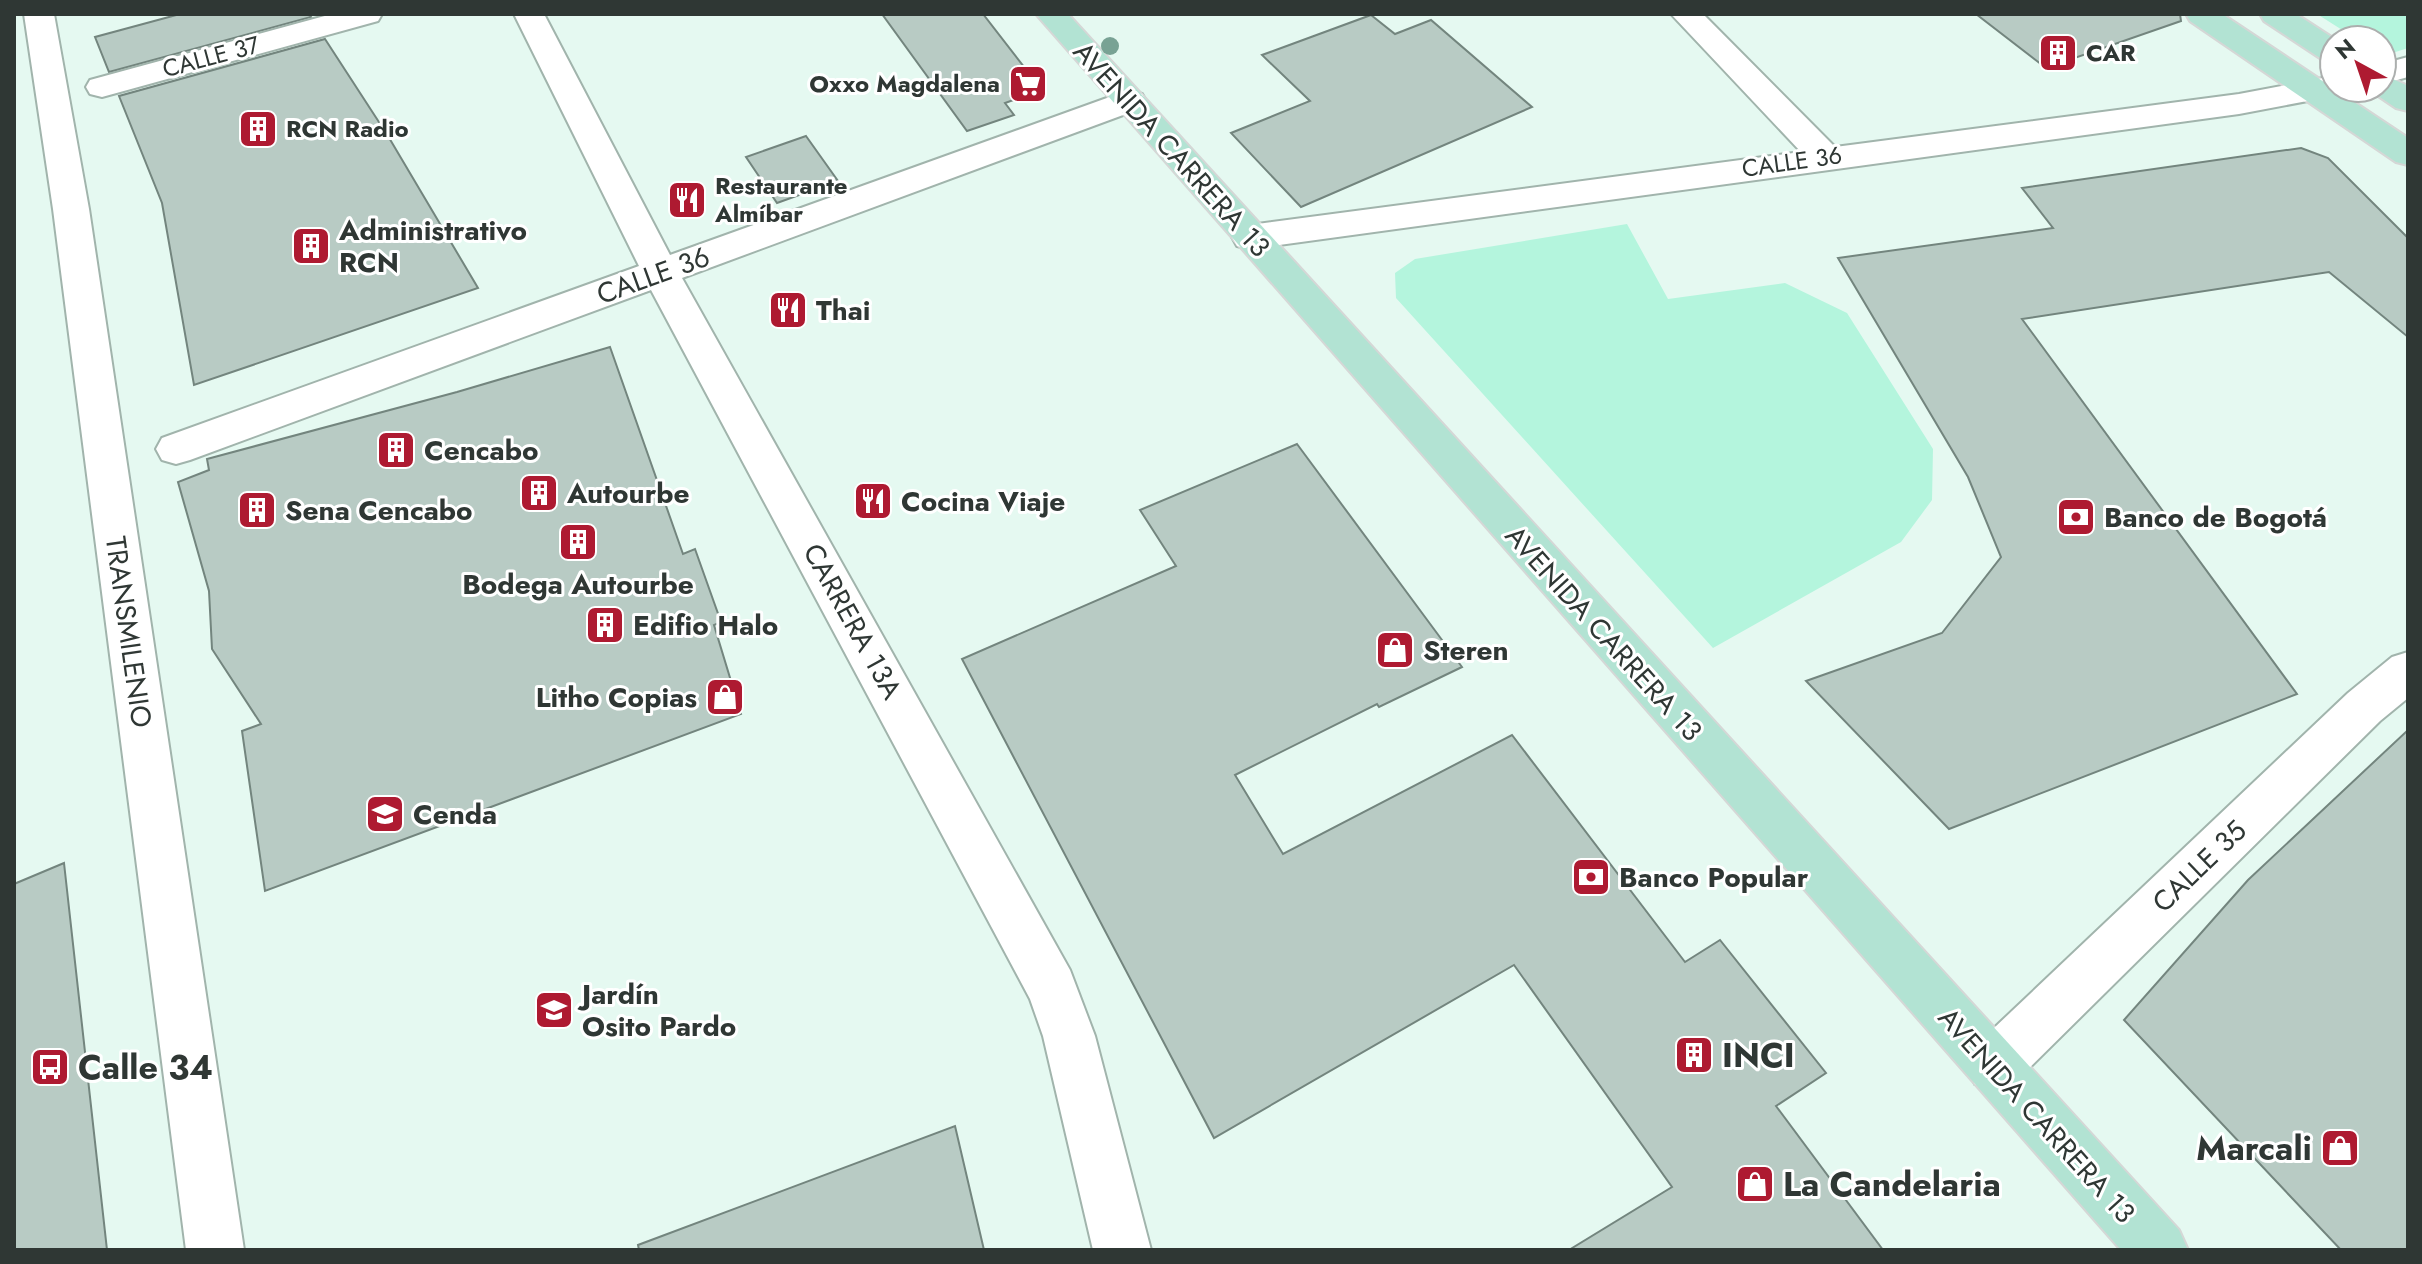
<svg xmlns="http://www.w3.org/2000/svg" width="2422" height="1264" font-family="Jost,sans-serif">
	<rect width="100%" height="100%" fill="#e5f9f1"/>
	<!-- green -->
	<g fill="#b4f5dd">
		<path d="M 2317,14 L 2408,14 L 2408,48 L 2383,56 L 2382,40 L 2358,40 Z"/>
		<path d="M 1627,224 L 1668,299 L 1785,283 L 1847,313 L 1933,449 L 1932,500 L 1901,542 L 1713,648 L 1396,298 L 1395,273 L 1415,259 Z"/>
	</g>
	<!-- building -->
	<g fill="#b8cbc4" stroke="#73857e" stroke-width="2">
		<path d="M 180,14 L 309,14 L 311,17 L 109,72 L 95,37 Z"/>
		<path d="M 882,14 L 983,14 L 1042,90 L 1005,103 L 1014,115 L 967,131 Z"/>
		<path d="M 1976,14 L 2180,14 L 2181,21 L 2046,68 Z"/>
		<path d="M 1371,15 L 1395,34 L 1431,20 L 1532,107 L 1301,207 L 1231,133 L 1310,101 L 1262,55 Z"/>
		<path d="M 325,39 L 388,136 L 478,288 L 194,385 L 162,203 L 119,96 Z"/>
		<path d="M 806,136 L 838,181 L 777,203 L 746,157 Z"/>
		<path d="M 2301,148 L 2328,158 L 2408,238 L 2408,337 L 2329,272 L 2022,319 L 2297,694 L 1949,829 L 1806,681 L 1942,633 L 2001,557 L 1968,477 L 1838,258 L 2053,228 L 2022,188 Z"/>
		<path d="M 610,347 L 683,554 L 695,549 L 721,622 L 714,625 L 741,714 L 265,891 L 242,731 L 261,724 L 212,649 L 209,591 L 178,482 L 209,470 L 207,459 L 457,392 Z"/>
		<path d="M 1297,444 L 1462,667 L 1379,707 L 1377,704 L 1235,775 L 1283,854 L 1512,735 L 1685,962 L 1720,940 L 1826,1073 L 1776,1106 L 1883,1250 L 1569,1250 L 1672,1187 L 1514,965 L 1214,1138 L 962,659 L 1176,566 L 1140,510 Z"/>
		<path d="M 2408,730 L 2408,1250 L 2341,1250 L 2124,1020 L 2248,880 Z"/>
		<path d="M 64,863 L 107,1250 L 14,1250 L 14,884 Z"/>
		<path d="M 955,1126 L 984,1250 L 639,1250 L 638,1245 Z"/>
	</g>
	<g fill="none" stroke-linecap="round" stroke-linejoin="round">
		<defs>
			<g id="minor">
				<path d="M 24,14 L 54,14 L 89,209 L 244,1250 L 186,1250 L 53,209 Z"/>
				<path d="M 332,14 L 382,14 L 378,21 L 102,97 L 90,94 L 86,87 L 90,80 Z"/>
				<path d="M 514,14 L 544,14 L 670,255 L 1118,94 L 1130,91 L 1142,94 L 1146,101 L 1142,108 L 682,278 L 1070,970 L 1095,1036 L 1151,1250 L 1093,1250 L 1043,1036 L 1030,999 L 651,290 L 190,460 L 176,464 L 162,460 L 156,449 L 162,438 L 639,266 Z"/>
				<path d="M 1671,14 L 1703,14 L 1835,147 L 2239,94 L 2334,76 L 2334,88 L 2349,88 L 2345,93 L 2334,96 L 2239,114 L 1250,249 L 1237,246 L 1232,237 L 1237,228 L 1250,225 L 1801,152 Z"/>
				<path d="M 2408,57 L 2408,77 L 2382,84 L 2382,64 Z"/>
				<path d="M 2408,652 L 2408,698 L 2380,721 L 2013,1084 L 1994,1092 L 1975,1084 L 1967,1065 L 1975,1046 L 2348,693 L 2392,657 Z"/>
			</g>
			<g id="major">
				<path d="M 1036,14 L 1068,14 L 2179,1230 L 2188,1250 L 2121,1250 Z"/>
				<path d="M 2186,14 L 2222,14 L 2408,138 L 2408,165 L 2396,162 L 2190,21 Z"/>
				<path d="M 2260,14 L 2296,14 L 2336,40 L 2334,63 L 2323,60 L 2264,21 Z"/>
				<path d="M 2382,74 L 2408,86 L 2408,111 L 2396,108 L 2371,91 L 2368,88 L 2382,88 Z"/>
			</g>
		</defs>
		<!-- minor casing -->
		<use href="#minor" stroke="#a1b4ac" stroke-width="4"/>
		<!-- major casing -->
		<use href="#major" stroke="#d5d7d6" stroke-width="4"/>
		<!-- minor -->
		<use href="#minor" fill="#fff" fill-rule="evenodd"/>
		<!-- major -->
		<use href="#major" fill="#b2e3d3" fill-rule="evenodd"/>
	</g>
	<!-- trees -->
	<circle fill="#78a294" cx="1110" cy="46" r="9"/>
	<!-- icons -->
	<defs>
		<symbol id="building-square" viewBox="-11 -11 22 22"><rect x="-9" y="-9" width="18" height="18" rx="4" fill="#ae1a31" stroke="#fff"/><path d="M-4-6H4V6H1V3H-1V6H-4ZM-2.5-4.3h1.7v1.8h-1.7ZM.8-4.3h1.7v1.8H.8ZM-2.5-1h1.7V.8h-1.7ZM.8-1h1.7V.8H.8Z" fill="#fff"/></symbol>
		<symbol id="supermarket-square" viewBox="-11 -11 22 22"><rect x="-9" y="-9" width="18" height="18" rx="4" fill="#ae1a31" stroke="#fff"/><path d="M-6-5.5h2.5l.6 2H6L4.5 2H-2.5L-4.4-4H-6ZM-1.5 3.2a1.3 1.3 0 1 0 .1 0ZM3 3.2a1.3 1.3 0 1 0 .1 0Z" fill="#fff"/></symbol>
		<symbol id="restaurant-square" viewBox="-11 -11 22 22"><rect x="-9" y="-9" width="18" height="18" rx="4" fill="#ae1a31" stroke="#fff"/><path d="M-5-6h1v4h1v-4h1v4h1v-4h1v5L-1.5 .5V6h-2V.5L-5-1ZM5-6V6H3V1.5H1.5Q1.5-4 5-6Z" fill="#fff"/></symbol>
		<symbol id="bank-square" viewBox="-11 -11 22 22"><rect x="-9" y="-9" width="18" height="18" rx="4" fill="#ae1a31" stroke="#fff"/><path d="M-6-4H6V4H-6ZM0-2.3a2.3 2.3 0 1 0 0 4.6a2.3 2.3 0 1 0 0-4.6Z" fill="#fff"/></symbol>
		<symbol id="shop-square" viewBox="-11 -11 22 22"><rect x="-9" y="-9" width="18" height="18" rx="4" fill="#ae1a31" stroke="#fff"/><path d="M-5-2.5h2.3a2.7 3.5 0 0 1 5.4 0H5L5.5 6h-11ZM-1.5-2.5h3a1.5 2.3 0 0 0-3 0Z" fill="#fff"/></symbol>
		<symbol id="university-square" viewBox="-11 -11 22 22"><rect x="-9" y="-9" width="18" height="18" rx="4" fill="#ae1a31" stroke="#fff"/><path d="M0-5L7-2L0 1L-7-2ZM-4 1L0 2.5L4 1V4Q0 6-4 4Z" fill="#fff"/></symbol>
		<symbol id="school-square" viewBox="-11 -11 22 22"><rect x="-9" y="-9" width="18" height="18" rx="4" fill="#ae1a31" stroke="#fff"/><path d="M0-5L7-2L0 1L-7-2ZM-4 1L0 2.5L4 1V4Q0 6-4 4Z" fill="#fff"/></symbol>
		<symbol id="bus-square" viewBox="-11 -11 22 22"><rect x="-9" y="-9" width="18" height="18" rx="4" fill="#ae1a31" stroke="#fff"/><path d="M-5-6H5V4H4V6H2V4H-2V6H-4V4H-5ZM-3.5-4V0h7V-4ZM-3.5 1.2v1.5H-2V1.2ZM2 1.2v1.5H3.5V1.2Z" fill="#fff"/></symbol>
	</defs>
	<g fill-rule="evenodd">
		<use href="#building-square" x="2036" y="31" width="44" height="44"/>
		<use href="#supermarket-square" x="1006" y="62" width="44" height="44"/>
		<use href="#building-square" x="236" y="107" width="44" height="44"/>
		<use href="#restaurant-square" x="665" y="178" width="44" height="44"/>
		<use href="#building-square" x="289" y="224" width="44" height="44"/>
		<use href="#restaurant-square" x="766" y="288" width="44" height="44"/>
		<use href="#building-square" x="374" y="428" width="44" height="44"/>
		<use href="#building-square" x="517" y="471" width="44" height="44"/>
		<use href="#restaurant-square" x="851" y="479" width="44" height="44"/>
		<use href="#building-square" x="235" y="488" width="44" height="44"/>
		<use href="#bank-square" x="2054" y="495" width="44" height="44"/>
		<use href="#building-square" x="556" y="520" width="44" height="44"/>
		<use href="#building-square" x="583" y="603" width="44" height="44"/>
		<use href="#shop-square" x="1373" y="628" width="44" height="44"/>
		<use href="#shop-square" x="703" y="675" width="44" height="44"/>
		<use href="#university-square" x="363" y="792" width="44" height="44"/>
		<use href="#bank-square" x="1569" y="855" width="44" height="44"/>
		<use href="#school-square" x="532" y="988" width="44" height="44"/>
		<use href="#building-square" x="1672" y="1033" width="44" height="44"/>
		<use href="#bus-square" x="28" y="1045" width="44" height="44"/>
		<use href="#shop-square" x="2318" y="1126" width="44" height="44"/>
		<use href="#shop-square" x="1733" y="1162" width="44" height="44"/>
	</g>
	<g text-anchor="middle" stroke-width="6" stroke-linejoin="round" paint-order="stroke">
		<!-- far-poi labels -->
		<g font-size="24" font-weight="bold" fill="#2f3734" stroke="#fff" text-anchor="start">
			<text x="2086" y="61">CAR</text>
			<text x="1000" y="92" text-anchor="end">Oxxo Magdalena</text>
			<text x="286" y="137">RCN Radio</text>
			<text x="715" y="194">Restaurante<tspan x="715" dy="28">Almíbar</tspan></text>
		</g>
		<!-- far-street labels -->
		<g font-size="24" fill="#2f3734" stroke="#fff">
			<text transform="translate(211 57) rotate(-15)" y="8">CALLE 37</text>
			<text transform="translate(1792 162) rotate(-8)" y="8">CALLE 36</text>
		</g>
		<!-- street labels -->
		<g font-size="28" fill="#2f3734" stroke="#fff">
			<text transform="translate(1172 149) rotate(48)" y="10">AVENIDA CARRERA 13</text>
			<text transform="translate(653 275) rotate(-20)" y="10">CALLE 36</text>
			<text transform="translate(853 621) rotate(61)" y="10">CARRERA 13A</text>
			<text transform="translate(129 632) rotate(82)" y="10">TRANSMILENIO</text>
			<text transform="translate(1604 633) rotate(48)" y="10">AVENIDA CARRERA 13</text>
			<text transform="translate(2199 866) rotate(-44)" y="10">CALLE 35</text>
			<text transform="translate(2037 1115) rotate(48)" y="10">AVENIDA CARRERA 13</text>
		</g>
		<!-- poi labels -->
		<g font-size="28" font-weight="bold" fill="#2f3734" stroke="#fff" text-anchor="start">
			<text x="339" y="240">Administrativo<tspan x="339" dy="32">RCN</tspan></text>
			<text x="816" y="320">Thai</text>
			<text x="424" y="460">Cencabo</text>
			<text x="567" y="503">Autourbe</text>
			<text x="901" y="511">Cocina Viaje</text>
			<text x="285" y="520">Sena Cencabo</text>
			<text x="2104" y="527">Banco de Bogotá</text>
			<text x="578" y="594" text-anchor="middle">Bodega Autourbe</text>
			<text x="633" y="635">Edifio Halo</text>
			<text x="1423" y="660">Steren</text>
			<text x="697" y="707" text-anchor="end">Litho Copias</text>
			<text x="413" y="824">Cenda</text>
			<text x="1619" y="887">Banco Popular</text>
			<text x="582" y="1004">Jardín<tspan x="582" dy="32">Osito Pardo</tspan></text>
		</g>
		<!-- near-poi labels -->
		<g font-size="34" font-weight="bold" fill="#2f3734" stroke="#fff" text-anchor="start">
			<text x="1722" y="1067">INCI</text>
			<text x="78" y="1079">Calle 34</text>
			<text x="2312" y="1160" text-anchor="end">Marcali</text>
			<text x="1783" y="1196">La Candelaria</text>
		</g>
	</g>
	<!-- border -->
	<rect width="2422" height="1264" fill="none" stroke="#2f3734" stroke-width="32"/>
	<!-- north arrow -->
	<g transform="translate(2358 64) rotate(320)"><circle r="38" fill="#ffffff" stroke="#acafae" stroke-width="2"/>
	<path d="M0-6L14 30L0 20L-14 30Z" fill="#ae1a31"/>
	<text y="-12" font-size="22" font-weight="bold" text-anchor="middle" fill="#2f3734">N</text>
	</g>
</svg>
